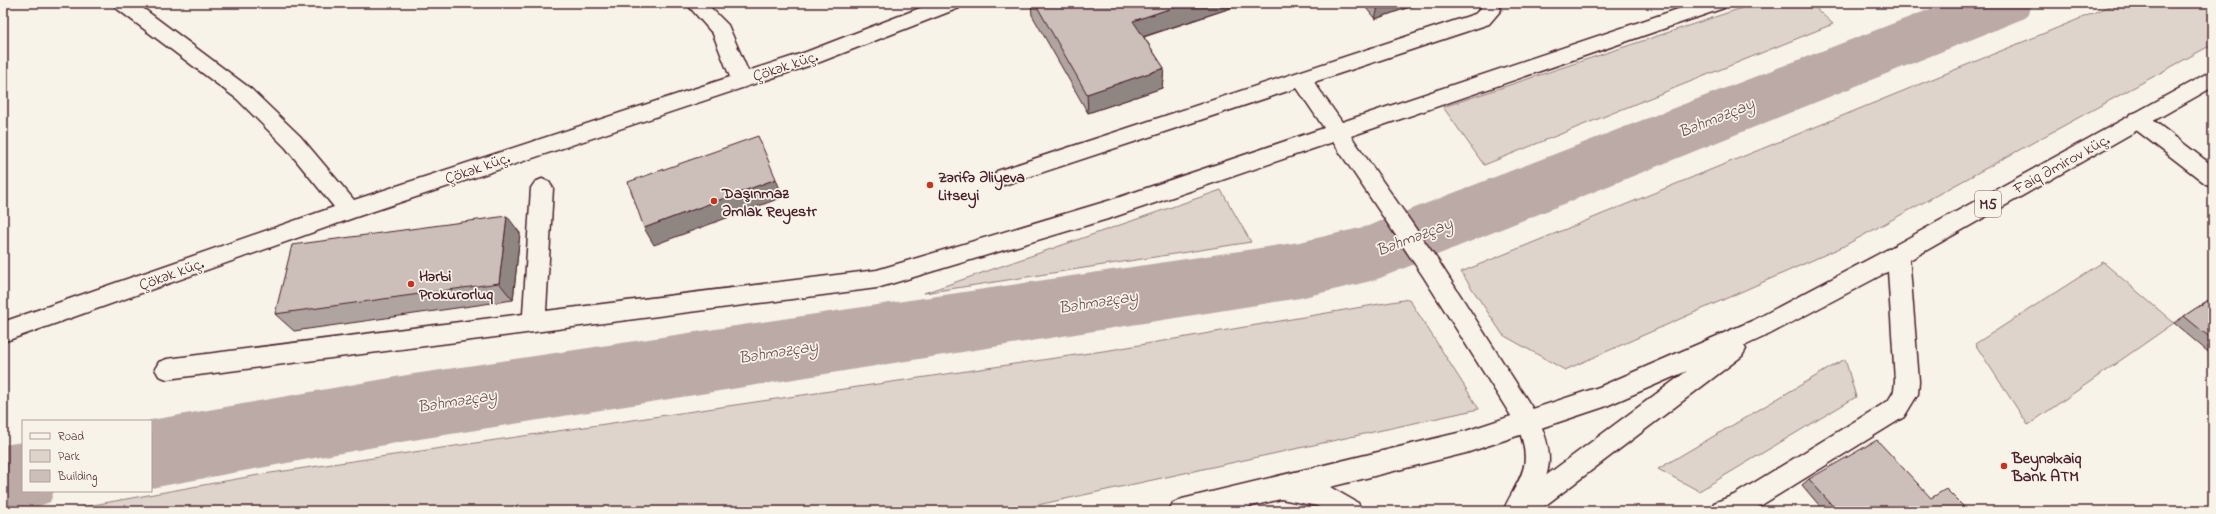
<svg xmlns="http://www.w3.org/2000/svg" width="2216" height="514" font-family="'Indie Flower',sans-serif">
	<rect width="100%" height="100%" fill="#f7f3e8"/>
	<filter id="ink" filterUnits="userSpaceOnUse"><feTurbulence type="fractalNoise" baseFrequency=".025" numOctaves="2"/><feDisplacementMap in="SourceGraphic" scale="8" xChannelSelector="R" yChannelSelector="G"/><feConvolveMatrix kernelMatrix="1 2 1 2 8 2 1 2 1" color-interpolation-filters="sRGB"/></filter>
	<g filter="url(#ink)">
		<!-- green -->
		<g fill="#ded4cc" stroke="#947a7c">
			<path d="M 1757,3 L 1810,3 L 1833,24 L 1484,165 L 1443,107 Z"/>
			<path d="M 2118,3 L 2213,3 L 2213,44 L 1842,247 L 1565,370 L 1503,335 L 1461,272 Z"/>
			<path d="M 1221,190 L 1251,242 L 924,293 Z"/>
			<path d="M 2103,262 L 2174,323 L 2028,425 L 1975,344 Z"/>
			<path d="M 1409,299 L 1479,409 L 1010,511 L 60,511 L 264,474 L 1110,350 Z"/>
			<path d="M 1845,359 L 1856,397 L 1699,491 L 1658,469 Z"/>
		</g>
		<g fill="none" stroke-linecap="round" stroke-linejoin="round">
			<!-- river -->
			<g fill="#bcaaa7" fill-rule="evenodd">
				<path d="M 1946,3 L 2034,3 L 2025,18 L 1375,280 L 1300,298 L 407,441 L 151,488 L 151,421 L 147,421 L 151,420 L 407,375 L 1300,242 L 1368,226 Z"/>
				<path d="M 23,442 L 23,491 L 54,491 L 50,502 L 26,511 L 3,511 L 3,445 Z"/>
			</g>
			<defs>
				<g id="minor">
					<path d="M 114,3 L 136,3 L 251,89 L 300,136 L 354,200 L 730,77 L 713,34 L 686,3 L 706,3 L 728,25 L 748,71 L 806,52 L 933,3 L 961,3 L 959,8 L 820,62 L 356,217 L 3,342 L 3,322 L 334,207 L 286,148 L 237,99 L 116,8 Z"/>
					<path d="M 1480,3 L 1498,3 L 1501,10 L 1489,24 L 1314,82 L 1342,122 L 1696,3 L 1726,3 L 1724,8 L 1351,136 L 1439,262 L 1536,414 C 1556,456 1552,472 1530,511 L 1503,511 C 1519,476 1534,469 1518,427 L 1423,276 L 1333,142 L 1111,218 L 877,288 L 167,379 L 159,376 L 155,369 L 159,362 L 167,359 L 523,314 L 531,188 L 535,182 L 542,179 L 549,182 L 553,188 L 546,311 L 877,270 L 1111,200 L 1324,128 L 1297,88 L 1004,185 L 997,183 L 993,177 L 997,171 L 1475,14 L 1481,8 Z"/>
					<path d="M 2138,112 L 2145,114 L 2213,166 L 2213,186 L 2206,184 L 2131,126 L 2128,120 L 2131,114 Z"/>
					<path d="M 1898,246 L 1906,248 L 1909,255 L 1919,381 L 1918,394 L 1904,417 L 1752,511 L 1710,511 L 1714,503 L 1734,495 L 1888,401 L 1894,391 L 1895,381 L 1887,255 L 1890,248 Z"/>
				</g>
				<path id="highway" d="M 2213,70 L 2213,87 L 1906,262 L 1770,334 L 1744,346 L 1746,349 L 1742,356 L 1538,511 L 1505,511 L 1509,503 L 1687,371 L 1604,407 L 1466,453 L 1330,487 L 1358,503 L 1362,511 L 1326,511 L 1317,506 L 1281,499 L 1231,511 L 1169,511 L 1173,503 L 1182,499 L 1466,431 L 1599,387 L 1754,320 L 1890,248 Z"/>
			</defs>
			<!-- minor casing -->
			<use href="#minor" stroke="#4a1f2b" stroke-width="3"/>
			<!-- highway casing -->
			<use href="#highway" stroke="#4a1f2b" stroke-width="3"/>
			<!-- path -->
			<path stroke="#4a1f2b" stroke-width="2.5" stroke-dasharray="3 3" stroke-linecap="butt" d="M 995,509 L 995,511"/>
			<!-- minor -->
			<use href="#minor" fill="#f7f3e8" fill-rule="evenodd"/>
			<!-- highway -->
			<use href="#highway" fill="#f7f3e8" fill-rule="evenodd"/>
		</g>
		<!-- wall -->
		<g fill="#afa49f" stroke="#4a1f2b">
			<path d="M 1031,3 L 1246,3 L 1144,37 L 1164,68 L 1162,88 L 1088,113 L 1032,15 Z"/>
			<path d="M 1362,3 L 1421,3 L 1375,19 Z"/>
			<path d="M 520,233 L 513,300 L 294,331 L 275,314 Z"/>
			<path d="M 2213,297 L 2213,356 L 2174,323 Z"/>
			<path d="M 1809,479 L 1931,498 L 1968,511 L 1824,511 L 1802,485 Z"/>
		</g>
		<!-- shaded-wall -->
		<g fill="#8f8682" stroke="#4a1f2b">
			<path d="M 1187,3 L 1246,3 L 1133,40 L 1133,21 Z"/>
			<path d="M 1379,3 L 1421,3 L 1375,19 Z"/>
			<path d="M 1164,68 L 1162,88 L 1088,113 L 1087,94 Z"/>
			<path d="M 776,179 L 783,197 L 654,245 L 644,228 Z"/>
			<path d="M 507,216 L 520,233 L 513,300 L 499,283 Z"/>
		</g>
		<!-- building -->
		<g fill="#ccbfb9" stroke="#4a1f2b">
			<path d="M 1035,3 L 1187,3 L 1133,21 L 1164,68 L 1087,94 Z"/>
			<path d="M 758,136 L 776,179 L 644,228 L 628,182 Z"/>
			<path d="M 507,216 L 499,283 L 275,314 L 292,245 Z"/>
			<path d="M 2213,297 L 2213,340 L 2184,316 Z"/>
			<path d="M 1877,440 L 1931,498 L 1946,489 L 1968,511 L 1837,511 L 1809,479 Z"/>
		</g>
	</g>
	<!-- markers -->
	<g fill="#c8321e" stroke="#f7f3e8" stroke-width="1.5">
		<circle cx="930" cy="185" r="4"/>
		<circle cx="714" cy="201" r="4"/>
		<circle cx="411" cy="284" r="4"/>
		<circle cx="2004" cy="466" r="4"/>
	</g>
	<g text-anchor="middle" stroke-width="3.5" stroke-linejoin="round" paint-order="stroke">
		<!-- shield labels -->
		<rect fill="#f7f3e8" stroke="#7e5f64" stroke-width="1" x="1975" y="191" width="26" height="26" rx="3"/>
		<g font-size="15" font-weight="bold" fill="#4a1f2b">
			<text x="1988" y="209">M5</text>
		</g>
		<!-- street labels -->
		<g font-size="16" fill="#4a1f2b" stroke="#f7f3e8">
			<text transform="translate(785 65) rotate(-18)" y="6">Çökək küç.</text>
			<text transform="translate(2061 163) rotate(-29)" y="6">Faiq Əmirov küç.</text>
			<text transform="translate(477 167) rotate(-19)" y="6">Çökək küç.</text>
			<text transform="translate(171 273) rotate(-20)" y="6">Çökək küç.</text>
		</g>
		<!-- poi labels -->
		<g font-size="16" font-weight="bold" fill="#4a1f2b" stroke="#f7f3e8" text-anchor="start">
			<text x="938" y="182">Zərifə Əliyeva<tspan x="938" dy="18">Litseyi</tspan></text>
			<text x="722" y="198">Daşınmaz<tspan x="722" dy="18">Əmlak Reyestr</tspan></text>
			<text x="419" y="281">Hərbi<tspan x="419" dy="18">Prokurorluq</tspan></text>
			<text x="2012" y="463">Beynəlxaiq<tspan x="2012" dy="18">Bank ATM</tspan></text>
		</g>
		<!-- water labels -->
		<g font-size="17" font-style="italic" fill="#6c4950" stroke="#f7f3e8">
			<text transform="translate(1716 117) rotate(-22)" y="6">Bəhməzçay</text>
			<text transform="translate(1414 236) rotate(-21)" y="6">Bəhməzçay</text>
			<text transform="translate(1098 301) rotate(-9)" y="6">Bəhməzçay</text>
			<text transform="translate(778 351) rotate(-9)" y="6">Bəhməzçay</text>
			<text transform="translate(457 400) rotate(-9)" y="6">Bəhməzçay</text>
		</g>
	</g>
	<!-- margin -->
	<rect width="2216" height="514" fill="none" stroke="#f7f3e8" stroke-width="16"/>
	<rect x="8" y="8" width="2200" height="498" fill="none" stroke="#4a1f2b" stroke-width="1.5" filter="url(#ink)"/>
	<!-- legend -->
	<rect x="22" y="420" width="130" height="72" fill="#f7f3e8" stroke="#b29e9c"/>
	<rect x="30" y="433" width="20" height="6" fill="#f7f3e8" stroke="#b29e9c"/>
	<text x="58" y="440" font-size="12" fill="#4a1f2b">Road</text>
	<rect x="30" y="450" width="20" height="12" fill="#ded4cc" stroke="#b29e9c"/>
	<text x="58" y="460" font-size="12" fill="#4a1f2b">Park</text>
	<rect x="30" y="470" width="20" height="12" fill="#ccbfb9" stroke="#b29e9c"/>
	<text x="58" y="480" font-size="12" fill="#4a1f2b">Building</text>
</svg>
